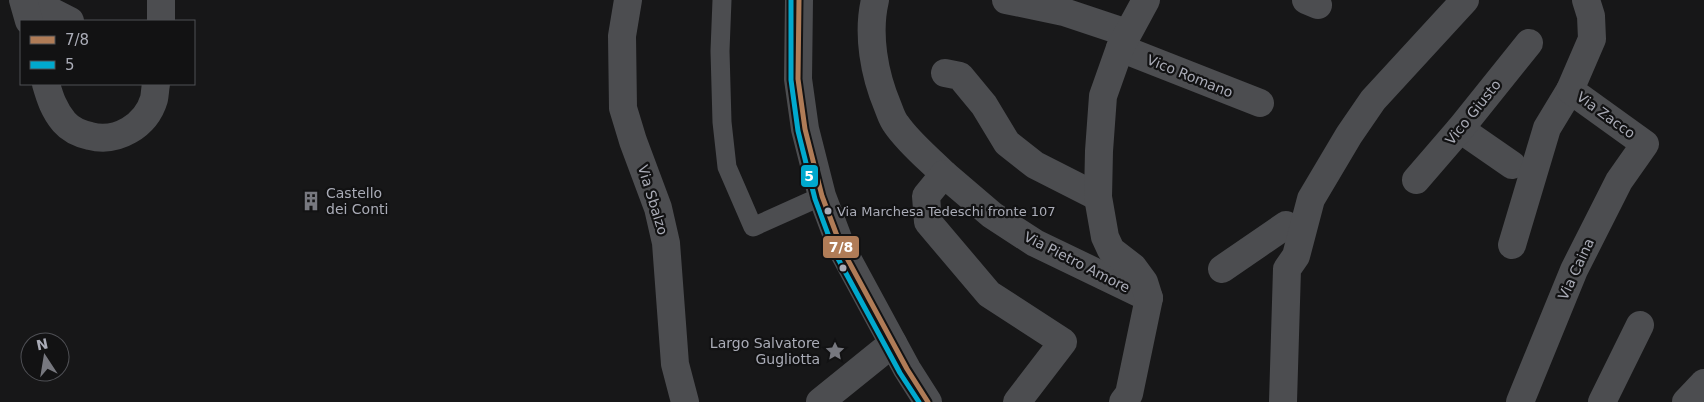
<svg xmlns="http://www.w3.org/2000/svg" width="1704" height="402" font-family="'DejaVu Sans',sans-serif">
	<rect width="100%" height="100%" fill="#171718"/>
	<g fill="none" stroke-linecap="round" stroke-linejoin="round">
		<!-- service -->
		<path stroke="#4c4d50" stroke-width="19" d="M 722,0 L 720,51 L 722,122 L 727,167 L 753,227 L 822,196"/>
		<!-- pedestrian -->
		<g stroke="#4c4d50" stroke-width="28">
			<path d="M 875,0 C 867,34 874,74 888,107 C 890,112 892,119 896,124 C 909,143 928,158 944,174"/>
			<path d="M 1460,129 L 1512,165"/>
			<path d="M 1416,180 L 1460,129 L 1529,43"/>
			<path d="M 1512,245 L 1547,128 L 1570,90"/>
			<path d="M 1222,269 L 1286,225"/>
			<path d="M 1017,402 L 1063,342 L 989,294 L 928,222 L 926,196 L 944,174 L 992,215 L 1035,243 L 1149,298"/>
			<path d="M 1602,402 L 1640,325"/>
		</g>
		<!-- minor -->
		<g stroke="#4c4d50" stroke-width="28">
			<path d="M 29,0 L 70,21"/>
			<path d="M 628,0 L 622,36 L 623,108 L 633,141 L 658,208 L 666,243 L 675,364 L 685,402"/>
			<path d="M 1006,0 L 1064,12 L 1127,33"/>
			<path d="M 1306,0 L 1318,5"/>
			<path d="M 1120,48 L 1260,103"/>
			<path d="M 945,73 L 960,76 L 984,105 L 1007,143 L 1035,165 L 1098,197"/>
			<path d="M 820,402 L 893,343"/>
			<path d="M 1123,402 L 1129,394 L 1149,298 L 1144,282 L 1133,267 L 1111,250 L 1105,237 L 1098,197 L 1099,151 L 1103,96 L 1120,48 L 1146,0"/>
			<path d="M 1283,402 L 1287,269 L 1296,256 L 1311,199 L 1349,135 L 1373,100 L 1465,0"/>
			<path d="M 1520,402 L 1574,270 L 1619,181 L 1645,144 L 1570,90 L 1592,39 L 1591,16 L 1586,0"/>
			<path d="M 1686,402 L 1704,383"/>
		</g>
		<!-- tertiary -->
		<g stroke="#4c4d50" stroke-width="28">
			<path d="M 23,0 L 29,21"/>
			<path d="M 799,0 L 798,79 L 805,129 L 822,196 L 842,249 L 907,369 L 928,402"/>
			<path d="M 161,21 L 161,0"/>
			<path d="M 46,84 C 50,98 54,110 64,122 C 70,129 81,134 90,136 C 117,143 146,126 154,99 C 155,94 155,89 156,84"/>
		</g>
		<defs>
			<path id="bus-1" d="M 799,0 L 798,79 L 805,129 L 822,196 L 842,249 L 907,369 L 928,402"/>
			<path id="bus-2" d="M 791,0 L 791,80 L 798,131 L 815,199 L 835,253 L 900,373 L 919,402"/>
		</defs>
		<!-- bus-1 casing -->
		<use href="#bus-1" stroke="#121213" stroke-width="9"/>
		<!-- bus-2 casing -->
		<use href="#bus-2" stroke="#121213" stroke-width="9"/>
		<!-- bus-1 -->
		<use href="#bus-1" stroke="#b07c57" stroke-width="5"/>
		<!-- bus-2 -->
		<use href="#bus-2" stroke="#00a9ce" stroke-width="5"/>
	</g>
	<!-- icons -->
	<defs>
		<symbol id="building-bare" viewBox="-9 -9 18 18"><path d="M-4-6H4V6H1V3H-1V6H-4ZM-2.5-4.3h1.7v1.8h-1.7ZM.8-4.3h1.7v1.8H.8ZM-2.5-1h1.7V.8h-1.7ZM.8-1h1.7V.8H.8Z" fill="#77787f" stroke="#121213" stroke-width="2.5" paint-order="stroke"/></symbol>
		<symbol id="sight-bare" viewBox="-9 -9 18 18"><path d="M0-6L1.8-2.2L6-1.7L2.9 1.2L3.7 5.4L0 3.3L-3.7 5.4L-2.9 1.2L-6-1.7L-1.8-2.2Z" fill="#77787f" stroke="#121213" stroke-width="2.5" paint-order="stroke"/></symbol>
	</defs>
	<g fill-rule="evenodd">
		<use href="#building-bare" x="297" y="187" width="28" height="28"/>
		<use href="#sight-bare" x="821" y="337" width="28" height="28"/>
	</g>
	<!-- markers -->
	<g fill="#aaacb7" stroke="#121213" stroke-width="2">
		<circle cx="828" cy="211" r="4.5"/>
		<circle cx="843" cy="268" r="4.5"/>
	</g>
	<g text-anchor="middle" stroke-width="4.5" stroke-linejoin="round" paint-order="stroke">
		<!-- bus labels -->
		<g font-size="13" fill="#aaacb7" stroke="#121213" text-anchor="start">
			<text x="837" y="216">Via Marchesa Tedeschi fronte 107</text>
		</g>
		<!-- street labels -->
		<g font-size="14" fill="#aaacb7" stroke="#121213">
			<text transform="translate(1190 76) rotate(22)" y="5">Vico Romano</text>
			<text transform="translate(1473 112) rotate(-51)" y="5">Vico Giusto</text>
			<text transform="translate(1606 115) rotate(36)" y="5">Via Zacco</text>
			<text transform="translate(653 200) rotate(73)" y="5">Via Sbalzo</text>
			<text transform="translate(1077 262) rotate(27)" y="5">Via Pietro Amore</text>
			<text transform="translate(1576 269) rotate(-65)" y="5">Via Caina</text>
		</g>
		<!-- poi labels -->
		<g font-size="14" fill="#aaacb7" stroke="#121213" text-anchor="start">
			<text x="326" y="198">Castello<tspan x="326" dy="16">dei Conti</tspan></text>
			<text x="820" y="348" text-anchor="end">Largo Salvatore<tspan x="820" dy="16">Gugliotta</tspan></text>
		</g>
	</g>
	<g stroke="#121213" stroke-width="2">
		<rect x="800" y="164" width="19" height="24" rx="5" fill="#00a9ce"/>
		<rect x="822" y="235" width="38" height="24" rx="5" fill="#b07c57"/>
	</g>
	<g font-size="14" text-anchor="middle" font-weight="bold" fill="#fff">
		<text x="809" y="181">5</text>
		<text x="841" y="252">7/8</text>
	</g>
	<!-- legend -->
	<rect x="20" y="20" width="175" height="65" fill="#121213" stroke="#4f5055"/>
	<rect x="30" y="36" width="25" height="8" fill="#b07c57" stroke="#4f5055"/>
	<text x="65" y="45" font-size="15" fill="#aaacb7">7/8</text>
	<rect x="30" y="61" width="25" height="8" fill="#00a9ce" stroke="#4f5055"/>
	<text x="65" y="70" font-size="15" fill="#aaacb7">5</text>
	<!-- north arrow -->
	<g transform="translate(45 357) rotate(348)"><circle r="24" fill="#121213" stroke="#4f5055"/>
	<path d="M0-4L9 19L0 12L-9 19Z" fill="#77787f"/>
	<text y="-8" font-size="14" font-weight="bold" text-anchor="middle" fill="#aaacb7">N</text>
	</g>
</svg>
